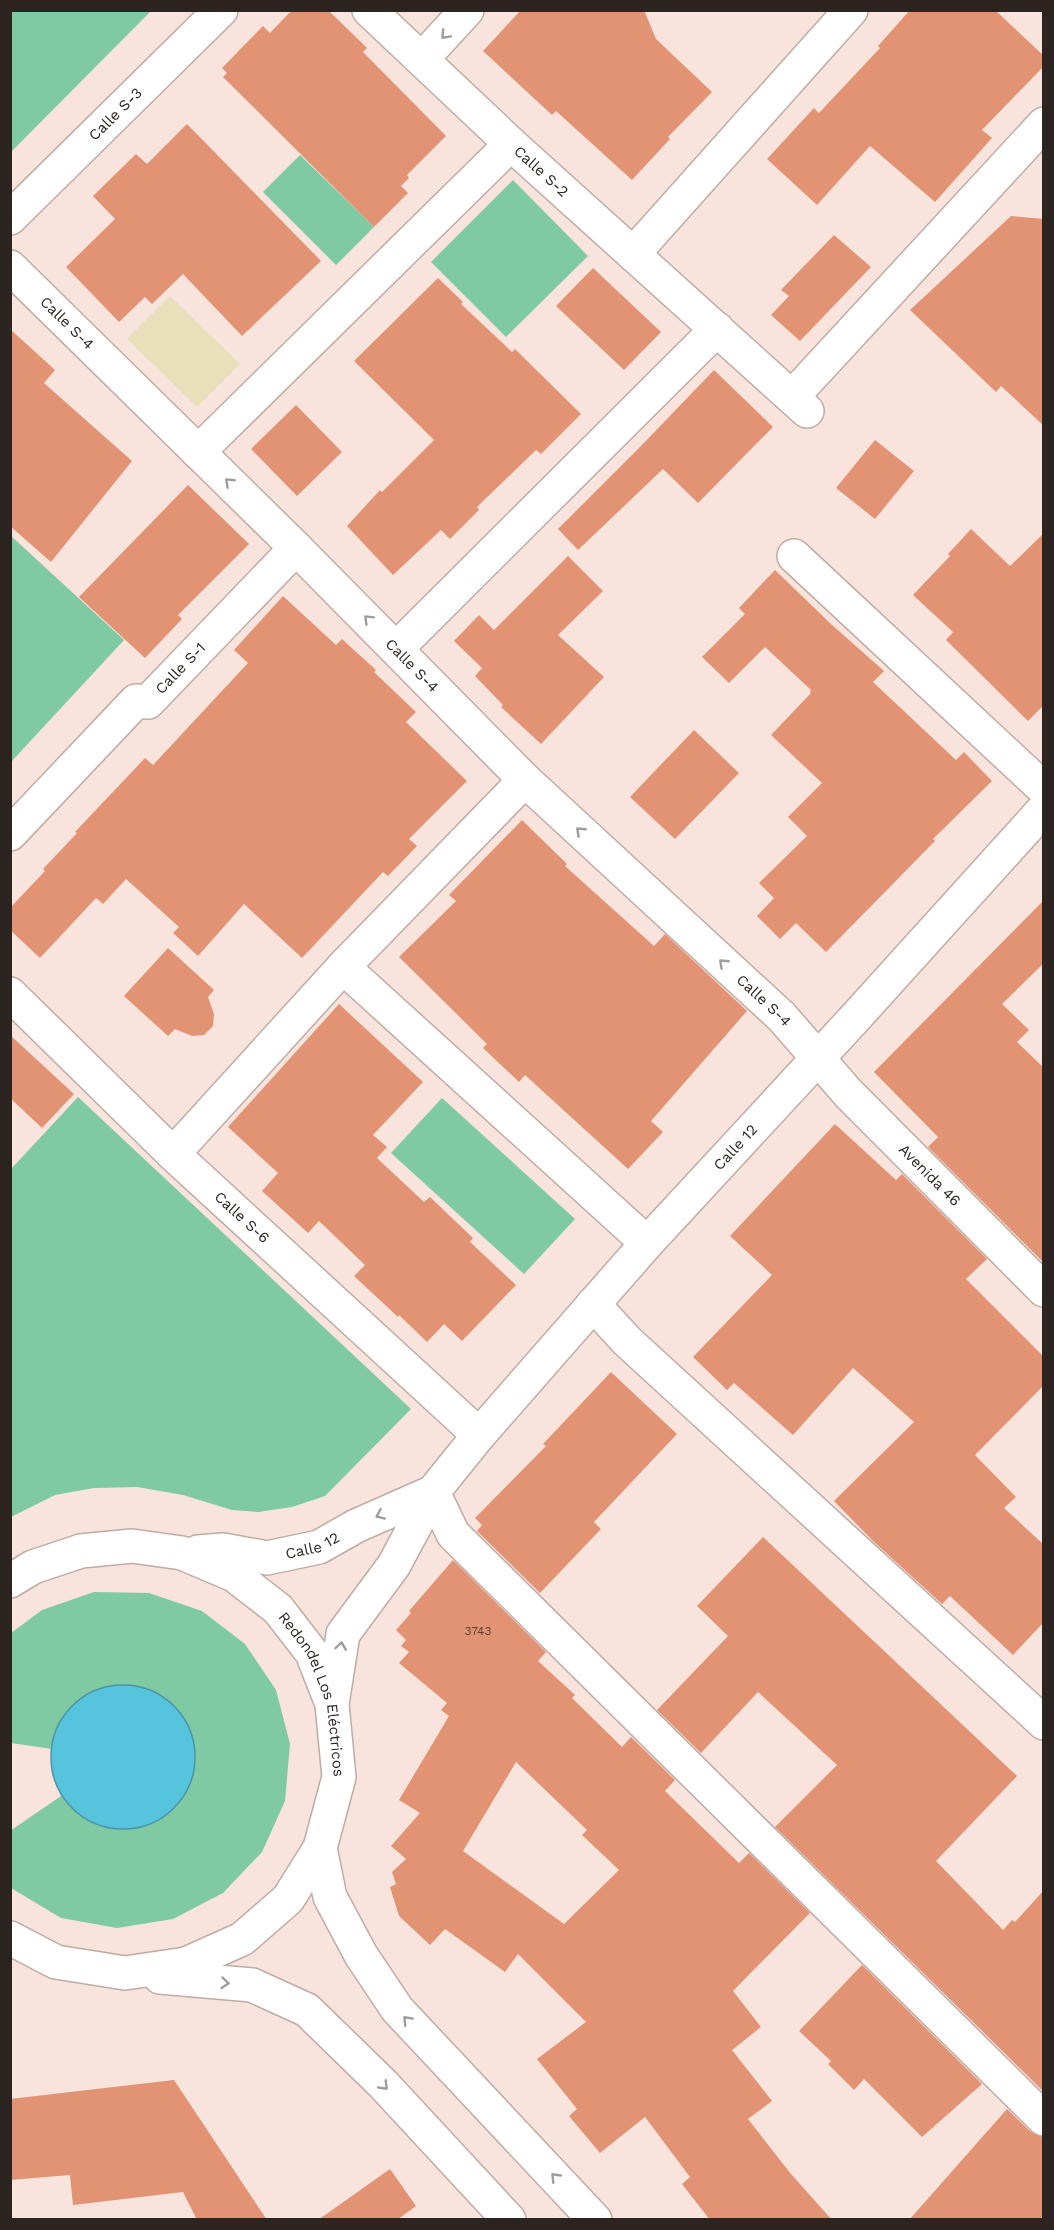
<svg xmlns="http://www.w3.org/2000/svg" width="1054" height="2230" font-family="'Work Sans',sans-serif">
	<rect width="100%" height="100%" fill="#f8e4dc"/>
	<!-- green -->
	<g fill="#7fc9a3">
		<path d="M 10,11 L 151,11 L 11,152 L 10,152 Z"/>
		<path d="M 300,155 L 374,227 L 336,265 L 263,192 Z"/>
		<path d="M 513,180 L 588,256 L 506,337 L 431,262 Z"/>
		<path d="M 10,535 L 124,640 L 11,762 L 10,762 Z"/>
		<path d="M 78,1097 L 411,1409 L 325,1496 L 292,1507 L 258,1512 L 232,1510 L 183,1495 L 137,1487 L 94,1488 L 55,1495 L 11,1517 L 11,1169 Z"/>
		<path d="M 442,1098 L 575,1219 L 524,1274 L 391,1153 Z"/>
		<path d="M 94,1592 L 149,1593 L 202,1611 L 245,1644 L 276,1690 L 290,1744 L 285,1801 L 262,1852 L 223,1893 L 173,1919 L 117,1928 L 61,1918 L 11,1888 L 10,1831 L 61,1796 L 53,1775 L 52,1749 L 11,1743 L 11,1633 L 42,1610 Z"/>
	</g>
	<!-- sand -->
	<path fill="#e9dfba" d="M 170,296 L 240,364 L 197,407 L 127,339 Z"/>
	<!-- water -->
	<circle fill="#57c4dd" stroke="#4a94a5" stroke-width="1.5" cx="123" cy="1757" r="72"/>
	<!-- building -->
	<g fill="#e19374" fill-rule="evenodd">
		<path d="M 292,10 L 328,10 L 367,48 L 363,52 L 446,136 L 407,175 L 409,178 L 401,186 L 408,193 L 374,227 L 223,77 L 227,73 L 222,68 L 263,26 L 270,33 Z"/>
		<path d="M 521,10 L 644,10 L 656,39 L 712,92 L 668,137 L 670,139 L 632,180 L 556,111 L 552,115 L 483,51 Z"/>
		<path d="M 910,10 L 995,10 L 1044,56 L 1044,66 L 982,130 L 992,138 L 935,202 L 870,146 L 817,205 L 767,159 L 814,108 L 819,113 L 880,48 L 878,46 Z"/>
		<path d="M 187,124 L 321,261 L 242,336 L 183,274 L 152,304 L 145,297 L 119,322 L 66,267 L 115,219 L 93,196 L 136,154 L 147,164 Z"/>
		<path d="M 1011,216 L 1044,219 L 1044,426 L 1001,386 L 996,392 L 910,310 Z"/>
		<path d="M 834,235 L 871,267 L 800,341 L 771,315 L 789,296 L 781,290 Z"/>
		<path d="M 593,268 L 661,332 L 624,370 L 556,306 Z"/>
		<path d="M 438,278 L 463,302 L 461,304 L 512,352 L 515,349 L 581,414 L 541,454 L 536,450 L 477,507 L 479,510 L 450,539 L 441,530 L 393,575 L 347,526 L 380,490 L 382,492 L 434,440 L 354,361 Z"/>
		<path d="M 10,329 L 55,370 L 44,383 L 132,461 L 51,562 L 10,526 Z"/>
		<path d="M 714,370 L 773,427 L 698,503 L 663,469 L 578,550 L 558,529 L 640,447 Z"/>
		<path d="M 296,405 L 342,452 L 297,496 L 251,449 Z"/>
		<path d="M 875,440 L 914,471 L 875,519 L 836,488 Z"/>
		<path d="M 188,485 L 249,544 L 178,615 L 182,619 L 145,658 L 79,597 Z"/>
		<path d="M 971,529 L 1010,566 L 1044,533 L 1044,705 L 1028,721 L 946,640 L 953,632 L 913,595 L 950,556 L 948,554 Z"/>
		<path d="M 568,556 L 603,591 L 558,635 L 604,677 L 541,744 L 501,707 L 503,705 L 475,676 L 482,668 L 454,641 L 479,615 L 494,630 Z"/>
		<path d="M 775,570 L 831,624 L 884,671 L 873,682 L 956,760 L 964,752 L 992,781 L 933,839 L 935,841 L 826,952 L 796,923 L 780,939 L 757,916 L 774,898 L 759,883 L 807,836 L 788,817 L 822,783 L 771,735 L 811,693 L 810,692 L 811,690 L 765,647 L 729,683 L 702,657 L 745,614 L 739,608 Z"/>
		<path d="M 283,596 L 336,645 L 342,639 L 376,670 L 374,672 L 416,712 L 406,722 L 467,781 L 409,839 L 417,846 L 388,876 L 383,872 L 302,958 L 244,904 L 198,956 L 173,933 L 179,927 L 126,879 L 103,904 L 96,898 L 40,958 L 10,930 L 10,908 L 45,871 L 43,869 L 77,833 L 75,832 L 145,758 L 153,765 L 248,663 L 234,650 Z"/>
		<path d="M 694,730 L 739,773 L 675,839 L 630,797 Z"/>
		<path d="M 522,820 L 567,864 L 565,866 L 654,946 L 665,934 L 747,1011 L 651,1121 L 663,1132 L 628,1169 L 525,1075 L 519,1082 L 483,1048 L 487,1044 L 399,957 L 456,901 L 449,895 Z"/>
		<path d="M 1044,900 L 1044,963 L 1002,1004 L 1029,1030 L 1017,1042 L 1044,1068 L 1044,1263 L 928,1147 L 938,1137 L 874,1072 Z"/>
		<path d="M 168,948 L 214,990 L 208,997 L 214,1014 L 213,1026 L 204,1035 L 192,1036 L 175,1029 L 168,1036 L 124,996 Z"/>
		<path d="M 339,1004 L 423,1082 L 373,1135 L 387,1147 L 377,1158 L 424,1202 L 430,1197 L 473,1238 L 470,1242 L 516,1285 L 462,1341 L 444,1324 L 427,1342 L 399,1315 L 398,1317 L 354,1276 L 365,1265 L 319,1221 L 308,1233 L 262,1191 L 278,1173 L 228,1127 Z"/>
		<path d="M 10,1035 L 74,1094 L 42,1128 L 10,1098 Z"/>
		<path d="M 835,1124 L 896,1180 L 902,1174 L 987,1259 L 966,1279 L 1044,1357 L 1044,1385 L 975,1455 L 1016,1497 L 1004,1508 L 1044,1545 L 1044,1622 L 1013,1655 L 950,1596 L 942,1604 L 873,1541 L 834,1501 L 914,1422 L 853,1368 L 793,1435 L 734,1383 L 727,1390 L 693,1357 L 772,1275 L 730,1236 Z"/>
		<path d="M 611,1372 L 677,1434 L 594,1522 L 601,1529 L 540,1593 L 477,1531 L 482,1525 L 475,1518 L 546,1446 L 543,1444 Z"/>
		<path d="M 763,1537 L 1017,1776 L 936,1861 L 1003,1930 L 1012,1920 L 1015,1922 L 1044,1890 L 1044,2092 L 775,1827 L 837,1765 L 758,1692 L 701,1753 L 657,1710 L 728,1636 L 697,1606 Z"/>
		<path d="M 453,1560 L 546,1652 L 538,1661 L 575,1695 L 572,1698 L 622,1747 L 631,1737 L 675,1780 L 665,1791 L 739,1863 L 749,1853 L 810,1913 L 733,1991 L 761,2027 L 732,2050 L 772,2101 L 748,2119 L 791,2174 L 832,2220 L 710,2220 L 682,2184 L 690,2177 L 645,2117 L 600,2153 L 569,2116 L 577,2109 L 537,2059 L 586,2022 L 518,1954 L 505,1972 L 445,1929 L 430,1945 L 399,1916 L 390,1887 L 396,1884 L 392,1872 L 406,1859 L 391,1846 L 420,1813 L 399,1800 L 449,1716 L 441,1710 L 447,1703 L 399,1663 L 409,1652 L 401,1646 L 406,1640 L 396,1630 L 411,1613 L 409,1611 ZM 516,1762 L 587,1830 L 582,1835 L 619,1870 L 564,1924 L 463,1851 Z"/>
		<path d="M 862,1965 L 982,2084 L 922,2137 L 864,2079 L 854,2090 L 828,2064 L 831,2061 L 799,2031 Z"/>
		<path d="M 174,2080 L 267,2220 L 197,2220 L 183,2192 L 73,2205 L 70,2175 L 10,2180 L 10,2099 Z"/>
		<path d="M 1007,2109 L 1031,2132 L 1044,2137 L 1044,2220 L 909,2220 Z"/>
		<path d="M 390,2169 L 416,2206 L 397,2220 L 318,2220 Z"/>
	</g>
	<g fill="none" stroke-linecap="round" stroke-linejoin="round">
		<defs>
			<g id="minor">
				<path id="s1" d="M 369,10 L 511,144 L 807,411"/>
				<path d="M 422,59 L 467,10"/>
				<path id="s2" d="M 10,218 L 221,10"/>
				<path d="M 633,254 L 851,10"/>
				<path id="s3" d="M 10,267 L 296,548 L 525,780 L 782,1017 L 848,1093 L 1044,1290"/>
				<path d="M 792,397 L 1044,124"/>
				<path d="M 198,452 L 511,144"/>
				<path d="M 794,556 L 1044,789"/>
				<path d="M 397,648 L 717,329"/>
				<path id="s4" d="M 10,834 L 136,701 L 148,702 L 296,548"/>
				<path d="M 343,967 L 647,1243"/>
				<path id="s5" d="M 10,994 L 173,1154 L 479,1435"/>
				<path d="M 173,1154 L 343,967 L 525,780"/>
				<path d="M 593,1304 L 627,1341 L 1044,1723"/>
				<path d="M 433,1492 L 453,1534 L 1044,2119"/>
			</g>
			<g id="primary">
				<path id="s6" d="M 198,1552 L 223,1550 L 267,1558 L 319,1547 L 356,1526 L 433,1492"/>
				<path id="s7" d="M 10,1581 L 33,1567 L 81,1551 L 132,1546 L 182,1553 L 234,1575 L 278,1609 L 312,1653 L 332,1704 L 339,1777 L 320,1848 L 288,1899 L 242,1939 L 186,1964 L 125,1973 L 56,1962 L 10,1938"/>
				<path id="s8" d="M 332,1704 L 343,1634 L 394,1565 L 433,1492 L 479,1435 L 647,1243 L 855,1018 L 1044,809"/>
				<path d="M 320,1848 L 330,1897 L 361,1955 L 397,2009 L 595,2220"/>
				<path d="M 160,1977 L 252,1985 L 307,2010 L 383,2084 L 509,2220"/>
			</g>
		</defs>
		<!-- minor casing -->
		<use href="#minor" stroke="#beaca4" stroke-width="36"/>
		<!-- primary casing -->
		<use href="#primary" stroke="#beaca4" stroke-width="36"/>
		<!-- minor -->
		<use href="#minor" stroke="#fff" stroke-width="33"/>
		<!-- primary -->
		<use href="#primary" stroke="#fff" stroke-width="33"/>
	</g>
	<!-- one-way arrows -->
	<defs><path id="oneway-chevron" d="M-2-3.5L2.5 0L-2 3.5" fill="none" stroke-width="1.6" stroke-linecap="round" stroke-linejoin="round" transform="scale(1.5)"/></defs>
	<g stroke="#a09c9b">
		<use href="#oneway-chevron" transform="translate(445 35) rotate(133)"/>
		<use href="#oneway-chevron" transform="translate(229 482) rotate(-136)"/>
		<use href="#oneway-chevron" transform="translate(368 619) rotate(-135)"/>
		<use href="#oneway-chevron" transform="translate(580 831) rotate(-137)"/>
		<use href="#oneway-chevron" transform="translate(723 963) rotate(-137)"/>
		<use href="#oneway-chevron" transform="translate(380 1515) rotate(156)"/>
		<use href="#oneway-chevron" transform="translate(341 1646) rotate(-82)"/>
		<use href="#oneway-chevron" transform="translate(225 1983) rotate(5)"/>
		<use href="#oneway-chevron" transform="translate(407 2020) rotate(-133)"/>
		<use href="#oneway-chevron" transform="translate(384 2086) rotate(46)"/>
		<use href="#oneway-chevron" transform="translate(555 2177) rotate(-134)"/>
	</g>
	<g text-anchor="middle" stroke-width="4.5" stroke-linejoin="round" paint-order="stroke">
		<!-- number labels -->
		<g font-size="12" fill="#584036">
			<text x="478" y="1635">3743</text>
		</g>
		<!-- street labels -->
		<g font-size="15" fill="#2b2421" stroke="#f8e4dc">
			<text dy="5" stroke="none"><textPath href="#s2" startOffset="148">Calle S-3</textPath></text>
			<text dy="5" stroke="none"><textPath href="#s1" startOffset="236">Calle S-2</textPath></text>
			<text dy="5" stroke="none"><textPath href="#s3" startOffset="80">Calle S-4</textPath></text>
			<text dy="5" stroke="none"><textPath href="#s3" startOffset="566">Calle S-4</textPath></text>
			<text dy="5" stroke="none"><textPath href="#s4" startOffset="242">Calle S-1</textPath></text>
			<text dy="5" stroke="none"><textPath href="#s3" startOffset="1052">Calle S-4</textPath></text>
			<text dy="5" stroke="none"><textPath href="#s8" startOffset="698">Calle 12</textPath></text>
			<text dy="5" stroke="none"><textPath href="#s3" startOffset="1293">Avenida 46</textPath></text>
			<text dy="5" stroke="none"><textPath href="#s5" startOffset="322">Calle S-6</textPath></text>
			<text dy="5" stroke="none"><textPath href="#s6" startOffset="117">Calle 12</textPath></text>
			<text dy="5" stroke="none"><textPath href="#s7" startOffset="386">Redondel Los Eléctricos</textPath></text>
		</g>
	</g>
	<!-- border -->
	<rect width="1054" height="2230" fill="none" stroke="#2b2421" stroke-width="24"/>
</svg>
